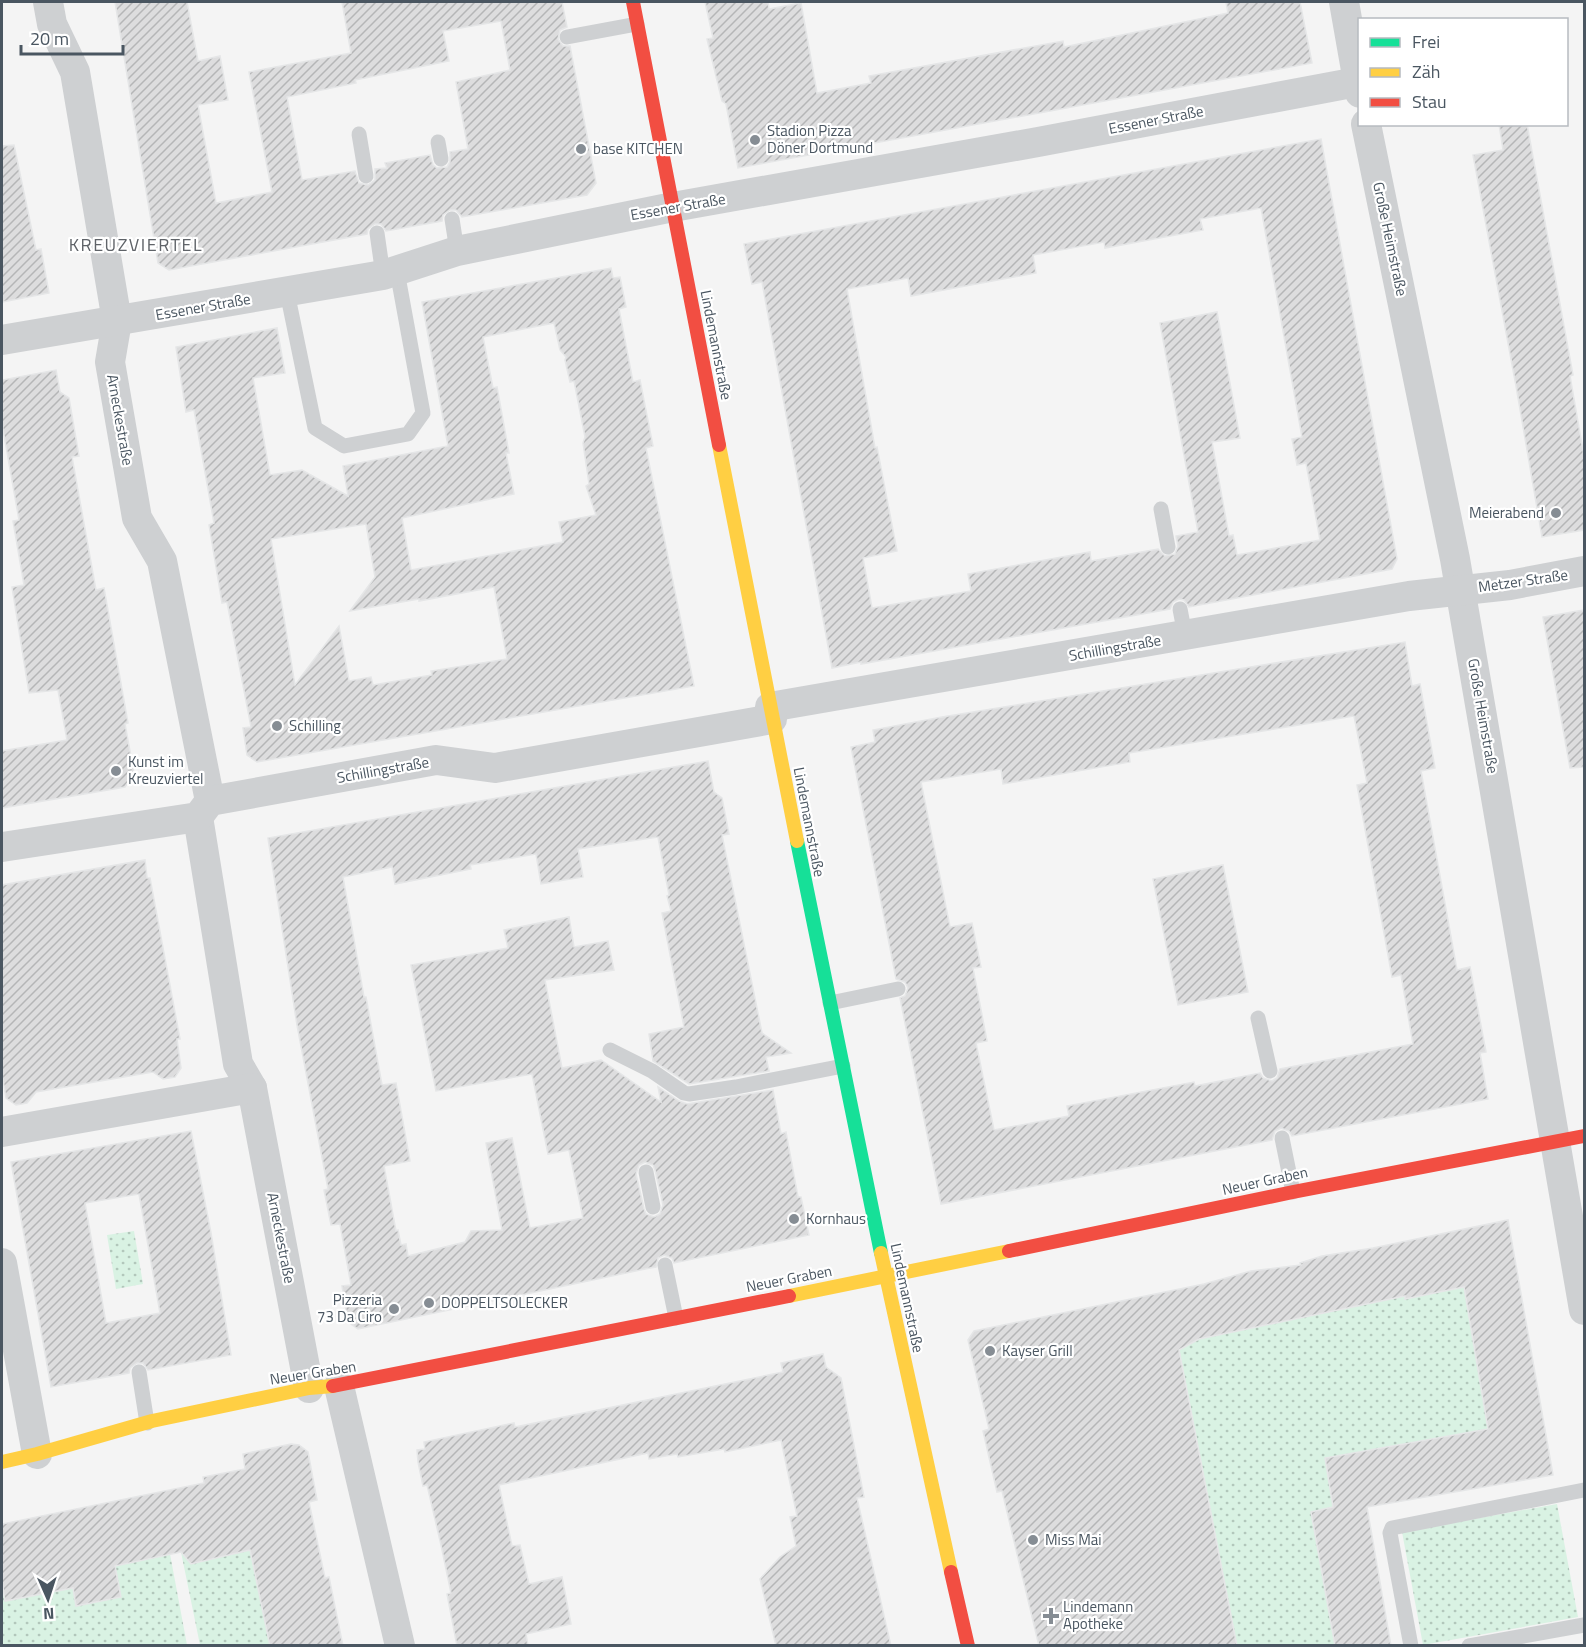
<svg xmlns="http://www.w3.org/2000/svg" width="1586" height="1647" font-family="'Titillium Web',sans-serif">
	<defs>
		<pattern id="grass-dots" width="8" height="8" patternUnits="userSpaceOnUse" patternTransform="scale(1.5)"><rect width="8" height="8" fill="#d9f2e3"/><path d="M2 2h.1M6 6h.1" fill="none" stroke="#b2c7bb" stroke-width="1.8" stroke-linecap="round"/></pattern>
		<pattern id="building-hatch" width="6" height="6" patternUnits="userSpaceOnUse" patternTransform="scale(1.5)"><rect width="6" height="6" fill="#ddddde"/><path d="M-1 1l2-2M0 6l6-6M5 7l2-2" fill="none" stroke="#b5b6b7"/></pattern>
	</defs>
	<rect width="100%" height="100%" fill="#f4f4f4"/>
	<!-- grass -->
	<g fill="url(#grass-dots)">
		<path d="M 134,1231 L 143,1284 L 116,1289 L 107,1235 Z"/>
		<path d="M 1464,1287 L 1488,1430 L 1325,1458 L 1333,1507 L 1311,1512 L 1335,1645 L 1237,1645 L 1178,1343 L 1404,1296 L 1405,1299 Z"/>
		<path d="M 1557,1504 L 1578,1617 L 1423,1645 L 1402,1532 Z"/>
		<path d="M 273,1520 L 257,1582 L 270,1645 L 200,1645 L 181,1552 L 191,1564 L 208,1560 Z"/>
		<path d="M 170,1554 L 187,1645 L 2,1646 L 2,1594 L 3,1594 L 5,1601 L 41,1594 L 72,1582 L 76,1606 L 120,1597 L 115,1565 Z"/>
	</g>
	<!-- building -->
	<g fill="url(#building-hatch)" stroke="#e5e6e7" stroke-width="1.5" fill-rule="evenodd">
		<path d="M 115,2 L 187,2 L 198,61 L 220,56 L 228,100 L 198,105 L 216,203 L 272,192 L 249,72 L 351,53 L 342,2 L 562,2 L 567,27 L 560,30 L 558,39 L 563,46 L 570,46 L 596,183 L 587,195 L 462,217 L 456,210 L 450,210 L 443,215 L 442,221 L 386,231 L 381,224 L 375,224 L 368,229 L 367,234 L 169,270 L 158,263 ZM 501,21 L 510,70 L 456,82 L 468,149 L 450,152 L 450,162 L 447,167 L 437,168 L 433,165 L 430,155 L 385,163 L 387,168 L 375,169 L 375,180 L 368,185 L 359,183 L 355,171 L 302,180 L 287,97 L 356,83 L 355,80 L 449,61 L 443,31 Z"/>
		<path d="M 705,2 L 768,2 L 769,9 L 801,3 L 817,93 L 871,83 L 869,76 L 1063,41 L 1064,47 L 1228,13 L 1226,2 L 1300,2 L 1312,63 L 738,168 L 726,104 L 722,101 L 707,39 L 713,38 Z"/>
		<path d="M 1499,124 L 1527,124 L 1573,375 L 1570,376 L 1584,456 L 1584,530 L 1542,537 L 1516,386 L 1473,155 L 1503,150 Z"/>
		<path d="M 1321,139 L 1397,559 L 1392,569 L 1189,607 L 1184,600 L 1179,599 L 1173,602 L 1170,609 L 861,664 L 861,662 L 832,668 L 762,282 L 752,284 L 744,244 ZM 1261,208 L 1302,437 L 1292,439 L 1297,465 L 1306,463 L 1320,540 L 1237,555 L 1233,535 L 1229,536 L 1212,442 L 1240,438 L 1217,312 L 1160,323 L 1198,532 L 1176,536 L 1178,546 L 1175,554 L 1165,556 L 1158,549 L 1091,561 L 1090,552 L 968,574 L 971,591 L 872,608 L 863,558 L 897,551 L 877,447 L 875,448 L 847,289 L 908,278 L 911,296 L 1036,273 L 1033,255 L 1104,242 L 1105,248 L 1203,230 L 1200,219 Z"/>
		<path d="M 14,145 L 36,250 L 41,249 L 49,293 L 2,302 L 2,146 Z"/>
		<path d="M 611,268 L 613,278 L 620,277 L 626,307 L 619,309 L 633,382 L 640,380 L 653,446 L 646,448 L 694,686 L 257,762 L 247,755 L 243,728 L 251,727 L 227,602 L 222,603 L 209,525 L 214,523 L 194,410 L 186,412 L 176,347 L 277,328 L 285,373 L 253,378 L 270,475 L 302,470 L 348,496 L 343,466 L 448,446 L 422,302 ZM 554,323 L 560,350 L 566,357 L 565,360 L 570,382 L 574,381 L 585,437 L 583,443 L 589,484 L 586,486 L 596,515 L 559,522 L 563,542 L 411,570 L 402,518 L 514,494 L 506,453 L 509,453 L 497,387 L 493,388 L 483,337 ZM 366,524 L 375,577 L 350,611 L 419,599 L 419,601 L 494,587 L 507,659 L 431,671 L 432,675 L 373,685 L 371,677 L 349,681 L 339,626 L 295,685 L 271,539 Z"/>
		<path d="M 56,370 L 60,392 L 69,398 L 79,456 L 72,457 L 96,590 L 104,588 L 128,723 L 125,724 L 134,773 L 125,787 L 2,808 L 2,751 L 67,740 L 58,690 L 29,693 L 12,587 L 24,585 L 13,521 L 19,520 L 2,424 L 2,380 Z"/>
		<path d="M 1584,610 L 1584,767 L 1570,768 L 1543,617 Z"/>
		<path d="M 1405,642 L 1412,686 L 1420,684 L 1435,768 L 1421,771 L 1457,970 L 1470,967 L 1486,1052 L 1480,1053 L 1488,1099 L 1292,1136 L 1289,1131 L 1281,1128 L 1275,1131 L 1272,1140 L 941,1204 L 900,998 L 905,996 L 908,988 L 905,982 L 896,979 L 851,747 L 875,742 L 873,730 L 942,717 ZM 1354,716 L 1367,783 L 1357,785 L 1392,977 L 1401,975 L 1413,1044 L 1280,1069 L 1277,1078 L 1272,1081 L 1263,1078 L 1260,1073 L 1195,1086 L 1194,1082 L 1067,1106 L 1069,1116 L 994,1130 L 976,1043 L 987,1041 L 973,968 L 981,967 L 972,923 L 950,927 L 921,782 L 1001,769 L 1003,784 L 1130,762 L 1129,753 Z"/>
		<path d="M 708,761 L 714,792 L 722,798 L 729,834 L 722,835 L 762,1033 L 791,1053 L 766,1057 L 769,1071 L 689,1084 L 653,1061 L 649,1034 L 684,1027 L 662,913 L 671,911 L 667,896 L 669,895 L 658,837 L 578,849 L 583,877 L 541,884 L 536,854 L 470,865 L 471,869 L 395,884 L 392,867 L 343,877 L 364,997 L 366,997 L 382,1085 L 396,1083 L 410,1161 L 384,1166 L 396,1231 L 398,1230 L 401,1245 L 406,1244 L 408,1256 L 465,1242 L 471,1231 L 502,1230 L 486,1143 L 512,1138 L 530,1228 L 583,1218 L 569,1150 L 548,1154 L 532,1074 L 436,1091 L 411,965 L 508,948 L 504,930 L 569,917 L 574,947 L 608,941 L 614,970 L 545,980 L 562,1068 L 601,1060 L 661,1102 L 658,1087 L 679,1101 L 687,1104 L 773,1090 L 781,1134 L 786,1132 L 798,1197 L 801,1197 L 809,1235 L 674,1263 L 672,1258 L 664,1255 L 658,1258 L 656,1267 L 650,1268 L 358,1329 L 348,1322 L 342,1286 L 351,1285 L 340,1224 L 331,1225 L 324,1190 L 328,1189 L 297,1025 L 268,838 ZM 645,1162 L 653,1165 L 655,1170 L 663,1205 L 660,1214 L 654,1217 L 646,1214 L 644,1209 L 636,1174 L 639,1165 Z"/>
		<path d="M 145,860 L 147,878 L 150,878 L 180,1039 L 177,1039 L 181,1068 L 175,1077 L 163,1079 L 153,1072 L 36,1092 L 27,1103 L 16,1105 L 6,1098 L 2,1074 L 2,885 Z"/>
		<path d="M 1223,865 L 1248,992 L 1178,1005 L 1153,879 Z"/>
		<path d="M 191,1131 L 211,1233 L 231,1355 L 148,1370 L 143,1363 L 137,1363 L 130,1368 L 129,1373 L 51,1387 L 11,1162 ZM 139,1194 L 160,1313 L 106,1323 L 85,1203 Z"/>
		<path d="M 1508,1220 L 1553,1475 L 1367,1507 L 1391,1646 L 1335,1646 L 1311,1512 L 1333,1507 L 1325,1458 L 1488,1429 L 1464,1287 L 1405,1299 L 1405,1296 L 1199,1339 L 1179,1350 L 1237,1646 L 1039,1646 L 1002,1491 L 997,1492 L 983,1431 L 989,1429 L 968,1340 L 974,1331 L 1204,1284 L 1251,1271 L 1301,1265 L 1300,1263 L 1322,1256 L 1373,1248 Z"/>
		<path d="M 823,1354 L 826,1367 L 841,1378 L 864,1497 L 857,1498 L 891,1646 L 776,1646 L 760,1579 L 780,1557 L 796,1546 L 790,1517 L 797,1516 L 781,1440 L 725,1452 L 724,1449 L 678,1457 L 677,1454 L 649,1459 L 648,1453 L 499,1485 L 512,1546 L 520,1545 L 529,1584 L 562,1577 L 571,1624 L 526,1634 L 528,1646 L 457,1646 L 447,1594 L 451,1593 L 441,1545 L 427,1485 L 423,1486 L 418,1462 L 417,1450 L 425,1449 L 424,1442 L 514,1423 L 515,1427 L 783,1372 L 781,1363 Z"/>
		<path d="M 291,1444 L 299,1445 L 308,1452 L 317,1500 L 309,1502 L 325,1578 L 329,1577 L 343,1646 L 270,1646 L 250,1550 L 191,1564 L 181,1552 L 115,1566 L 121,1597 L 76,1606 L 73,1588 L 5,1601 L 2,1581 L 2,1524 L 204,1483 L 203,1477 L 245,1469 L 243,1454 Z"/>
	</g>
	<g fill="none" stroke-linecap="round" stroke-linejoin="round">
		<!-- lane -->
		<g stroke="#ced0d2" stroke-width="15">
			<path d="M 567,37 L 637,24"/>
			<path d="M 359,134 L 366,176"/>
			<path d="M 438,142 L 441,159"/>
			<path d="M 452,219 L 457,251"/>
			<path d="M 377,233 L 383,275"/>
			<path d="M 287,292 L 315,428 L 344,446 L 408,434 L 423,413 L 397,271"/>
			<path d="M 1161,509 L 1168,547"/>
			<path d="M 1180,609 L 1185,635"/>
			<path d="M 830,1003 L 898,989"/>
			<path d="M 1258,1018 L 1270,1071"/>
			<path d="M 610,1050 L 652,1071 L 684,1093 L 689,1094 L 736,1087 L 843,1066"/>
			<path d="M 1282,1138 L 1293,1192"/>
			<path d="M 646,1172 L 653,1207"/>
			<path d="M 665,1265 L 676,1318"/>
			<path d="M 139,1372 L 147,1423"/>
			<path d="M 1411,1646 L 1390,1533 L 1392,1528 L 1584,1490"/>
			<path d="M 1469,1646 L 1584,1625"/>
		</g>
		<!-- street -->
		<g stroke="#ced0d2" stroke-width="30">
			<path d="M 48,2 L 52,24 L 75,72 L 117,321 L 110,362 L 137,518 L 162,561 L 210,801"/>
			<path d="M 1344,2 L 1360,93"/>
			<path d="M 1366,124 L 1455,559 L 1584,1310"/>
			<path d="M 2,340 L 383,275 L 457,251 L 673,207 L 1038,142 L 1357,82"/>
			<path d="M 770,707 L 1409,596 L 1510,585 L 1584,571"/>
			<path d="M 198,817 L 238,1064 L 252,1088 L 309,1388"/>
			<path d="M 2,847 L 198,817 L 210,801 L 436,760 L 495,768 L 772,719"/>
			<path d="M 2,1132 L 252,1088"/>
			<path d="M 2,1263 L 37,1454"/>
			<path d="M 339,1386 L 400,1646"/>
		</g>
		<!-- fast -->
		<path stroke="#16e098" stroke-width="14" d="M 797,841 L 881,1253"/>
		<!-- slow -->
		<g stroke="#ffcf43" stroke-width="14">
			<path d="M 719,445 L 797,841"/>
			<path d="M 881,1253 L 951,1572"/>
			<path d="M 789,1296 L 1009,1251"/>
			<path d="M 2,1462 L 37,1454 L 152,1421 L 309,1388 L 333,1386"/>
		</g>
		<!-- jam -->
		<g stroke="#f24e42" stroke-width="14">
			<path d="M 633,2 L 719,445"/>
			<path d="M 1009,1251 L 1293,1192 L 1584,1136"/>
			<path d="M 333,1386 L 789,1296"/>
			<path d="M 951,1572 L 968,1646"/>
		</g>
	</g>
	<!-- markers -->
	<g fill="#868d94" stroke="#fff" stroke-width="2">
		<circle cx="755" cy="140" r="6"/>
		<circle cx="581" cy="149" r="6"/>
		<circle cx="1556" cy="513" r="6"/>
		<circle cx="277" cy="726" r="6"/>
		<circle cx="116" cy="771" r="6"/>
		<circle cx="794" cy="1219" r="6"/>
		<circle cx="429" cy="1303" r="6"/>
		<circle cx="394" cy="1309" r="6"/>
		<circle cx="990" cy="1351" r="6"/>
		<circle cx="1033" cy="1540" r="6"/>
		<path d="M1048 1607h6v6h6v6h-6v6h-6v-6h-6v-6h6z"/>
	</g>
	<g text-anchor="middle" stroke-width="4.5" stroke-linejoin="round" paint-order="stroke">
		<!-- street labels -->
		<g font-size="15" fill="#4a5661" stroke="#fff">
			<text transform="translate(1156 120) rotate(-11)" y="5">Essener Straße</text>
			<text transform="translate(678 207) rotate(-10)" y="5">Essener Straße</text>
			<text transform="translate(1390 239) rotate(78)" y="5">Große Heimstraße</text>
			<text transform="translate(203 307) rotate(-10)" y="5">Essener Straße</text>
			<text transform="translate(716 345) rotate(79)" y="5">Lindemannstraße</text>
			<text transform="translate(120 420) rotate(80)" y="5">Arneckestraße</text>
			<text transform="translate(1523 581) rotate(-8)" y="5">Metzer Straße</text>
			<text transform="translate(1115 648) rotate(-10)" y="5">Schillingstraße</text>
			<text transform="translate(1483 716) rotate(80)" y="5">Große Heimstraße</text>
			<text transform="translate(383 770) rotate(-10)" y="5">Schillingstraße</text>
			<text transform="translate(809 822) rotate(79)" y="5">Lindemannstraße</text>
			<text transform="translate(1265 1181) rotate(-12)" y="5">Neuer Graben</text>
			<text transform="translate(281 1238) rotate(79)" y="5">Arneckestraße</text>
			<text transform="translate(789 1279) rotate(-11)" y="5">Neuer Graben</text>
			<text transform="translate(907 1298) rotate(78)" y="5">Lindemannstraße</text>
			<text transform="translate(313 1373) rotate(-9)" y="5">Neuer Graben</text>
		</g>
		<!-- poi labels -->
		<g font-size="15" fill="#4a5661" stroke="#fff" text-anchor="start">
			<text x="767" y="136">Stadion Pizza<tspan x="767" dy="17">Döner Dortmund</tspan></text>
			<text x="593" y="154">base KITCHEN</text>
			<text x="1544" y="518" text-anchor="end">Meierabend</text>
			<text x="289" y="731">Schilling</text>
			<text x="128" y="767">Kunst im<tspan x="128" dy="17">Kreuzviertel</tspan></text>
			<text x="806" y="1224">Kornhaus</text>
			<text x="382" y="1305" text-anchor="end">Pizzeria<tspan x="382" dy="17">73 Da Ciro</tspan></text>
			<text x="441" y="1308">DOPPELTSOLECKER</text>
			<text x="1002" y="1356">Kayser Grill</text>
			<text x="1045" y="1545">Miss Mai</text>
			<text x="1063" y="1612">Lindemann<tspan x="1063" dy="17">Apotheke</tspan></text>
		</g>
		<!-- quarter labels -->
		<g font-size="18" letter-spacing="1.5" fill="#5f6368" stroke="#fff">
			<text x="136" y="251">KREUZVIERTEL</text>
		</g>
	</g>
	<!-- border -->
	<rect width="1586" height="1647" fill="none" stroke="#4a5661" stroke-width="6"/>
	<!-- legend -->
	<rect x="1358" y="18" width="210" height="108" fill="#ffffff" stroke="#b7bbc0" stroke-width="1.5"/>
	<rect x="1370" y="38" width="30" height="9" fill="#16e098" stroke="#b7bbc0" stroke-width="1.5"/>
	<text x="1412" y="48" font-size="18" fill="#4a5661">Frei</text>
	<rect x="1370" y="68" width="30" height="9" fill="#ffcf43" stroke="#b7bbc0" stroke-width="1.5"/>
	<text x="1412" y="78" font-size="18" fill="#4a5661">Zäh</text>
	<rect x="1370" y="98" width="30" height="9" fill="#f24e42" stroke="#b7bbc0" stroke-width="1.5"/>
	<text x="1412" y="108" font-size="18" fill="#4a5661">Stau</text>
	<!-- north arrow -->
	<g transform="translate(48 1599) rotate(177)" stroke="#ffffff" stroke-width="4.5" paint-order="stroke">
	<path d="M0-4.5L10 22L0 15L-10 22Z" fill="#4a5661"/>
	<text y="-9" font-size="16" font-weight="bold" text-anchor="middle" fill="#4a5661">N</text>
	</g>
	<!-- scale -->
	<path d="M21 45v9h102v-9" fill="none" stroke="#4a5661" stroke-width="3"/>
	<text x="30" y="45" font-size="18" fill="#4a5661" stroke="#ffffff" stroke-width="4.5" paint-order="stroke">20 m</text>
</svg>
